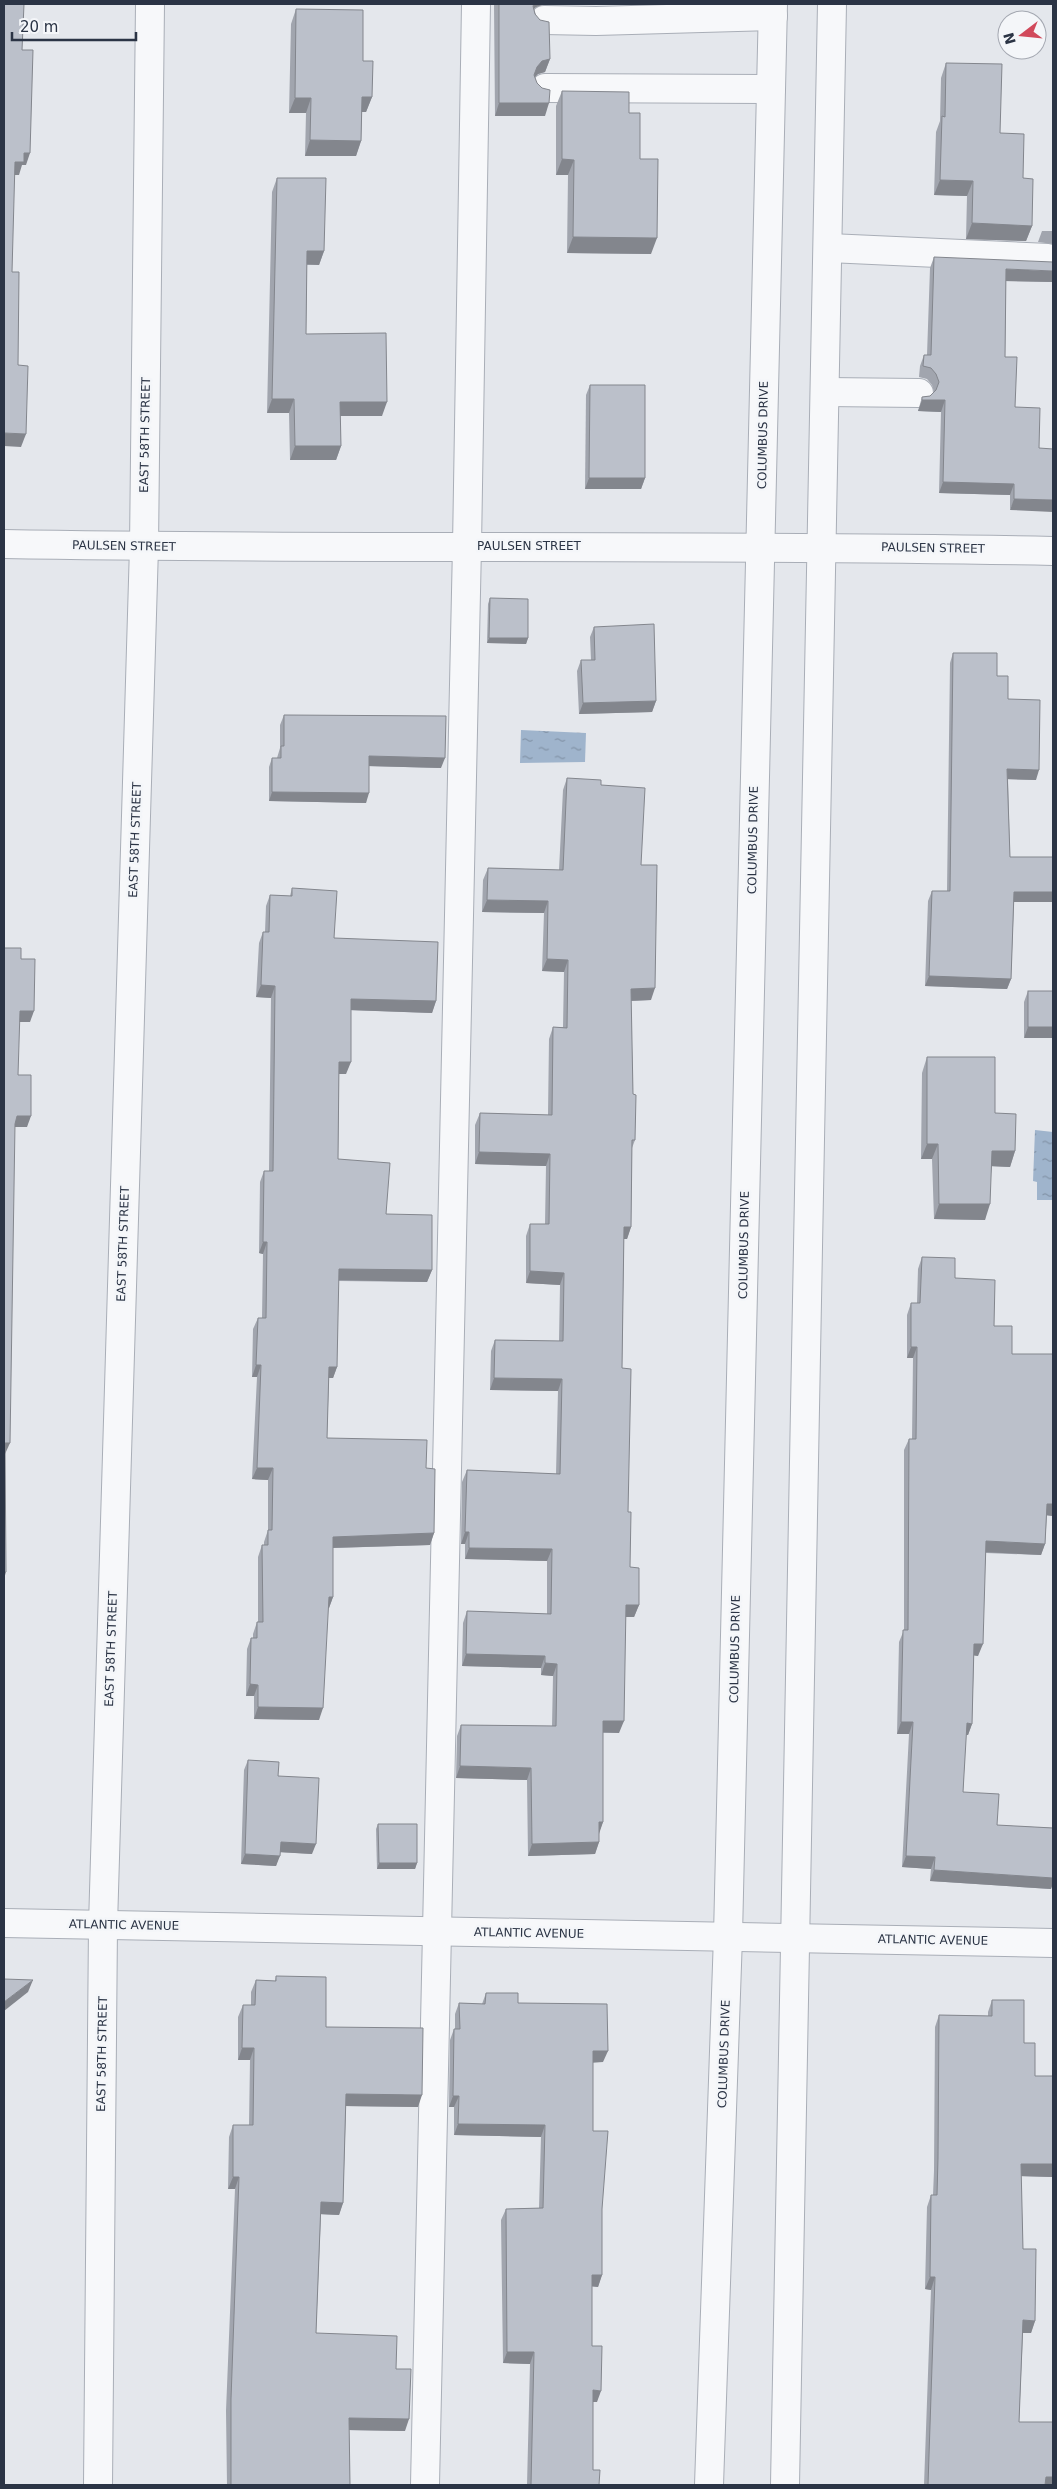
<svg xmlns="http://www.w3.org/2000/svg" width="1057" height="2489" font-family="'DejaVu Sans',sans-serif">
	<defs>
		<pattern id="water-ripples" width="26" height="14" patternUnits="userSpaceOnUse" patternTransform="scale(1.25)"><rect width="26" height="14" fill="#9fb4cc"/><path d="M2 4q2-2 4 0t4 0M15 11q2-2 4 0t4 0" fill="none" stroke="#8293a7"/></pattern>
	</defs>
	<rect width="100%" height="100%" fill="#e4e7ec"/>
	<!-- water -->
	<g fill="url(#water-ripples)">
		<path d="M 521,730 L 586,733 L 585,762 L 520,763 Z"/>
		<path d="M 1035,1130 L 1053,1132 L 1053,1200 L 1037,1200 L 1037,1182 L 1033,1181 Z"/>
	</g>
	<g fill="none" stroke-linecap="round" stroke-linejoin="round">
		<defs>
			<g id="minor">
				<path d="M 544,20 L 596,21 L 773,16"/>
				<path d="M 545,88 L 771,89"/>
				<path d="M 829,248 L 1048,258"/>
				<path d="M 826,392 L 919,393"/>
				<path d="M 4,544 C 354,550 703,544 1053,551"/>
				<path d="M 4,1923 L 1053,1943"/>
				<path d="M 98,2485 L 103,1925 L 144,547 L 150,4"/>
				<path d="M 425,2485 L 467,546 L 476,4"/>
				<path d="M 709,2485 L 728,1936 L 773,4"/>
				<path d="M 785,2485 C 796,1658 819,831 832,4"/>
			</g>
		</defs>
		<!-- minor casing -->
		<use href="#minor" stroke="#a9aeb7" stroke-width="30"/>
		<!-- minor -->
		<use href="#minor" stroke="#f7f8fa" stroke-width="28"/>
	</g>
	<!-- wall -->
	<g fill="#a1a5ae">
		<path d="M 494,4 L 545,4 L 536,7 L 534,9 L 550,59 L 545,72 L 538,74 L 535,77 L 545,116 L 495,116 Z"/>
		<path d="M 296,9 L 363,61 L 372,97 L 366,112 L 362,112 L 361,141 L 356,156 L 305,156 L 306,113 L 289,113 L 291,24 Z"/>
		<path d="M 946,63 L 1000,133 L 1023,178 L 1032,226 L 1026,241 L 966,239 L 967,196 L 934,195 L 936,132 L 940,121 L 941,78 Z"/>
		<path d="M 562,91 L 629,113 L 640,159 L 651,254 L 567,253 L 568,175 L 556,175 L 556,106 Z"/>
		<path d="M 277,178 L 324,251 L 319,265 L 307,265 L 306,334 L 382,416 L 340,416 L 341,446 L 336,460 L 290,460 L 289,413 L 267,413 L 272,192 Z"/>
		<path d="M 1042,231 L 1053,231 L 1053,244 L 1038,242 Z"/>
		<path d="M 934,257 L 1053,282 L 1006,281 L 1005,357 L 1015,407 L 1039,448 L 1010,510 L 1010,495 L 939,493 L 941,412 L 918,411 L 922,397 L 930,396 L 934,392 L 932,385 L 927,379 L 919,377 L 920,366 L 924,355 L 927,355 L 930,268 Z"/>
		<path d="M 590,385 L 645,478 L 641,489 L 585,489 L 586,395 Z"/>
		<path d="M 490,598 L 528,638 L 526,644 L 487,643 L 488,604 Z"/>
		<path d="M 594,627 L 656,701 L 652,712 L 579,714 L 577,671 L 581,660 L 591,660 L 590,637 Z"/>
		<path d="M 953,653 L 997,676 L 1008,699 L 1036,780 L 1008,779 L 1010,857 L 1014,902 L 1011,979 L 1007,989 L 925,986 L 928,901 L 932,891 L 947,891 L 950,663 Z"/>
		<path d="M 284,715 L 441,768 L 369,766 L 366,803 L 269,801 L 269,767 L 272,758 L 277,758 L 280,748 L 280,725 Z"/>
		<path d="M 567,778 L 601,785 L 641,865 L 651,1000 L 631,1001 L 633,1094 L 635,1140 L 632,1148 L 631,1227 L 627,1239 L 624,1239 L 622,1368 L 630,1567 L 639,1605 L 634,1617 L 626,1617 L 619,1733 L 603,1733 L 603,1822 L 599,1832 L 599,1842 L 595,1854 L 528,1856 L 527,1780 L 456,1778 L 457,1736 L 461,1725 L 552,1726 L 553,1676 L 541,1675 L 541,1668 L 462,1666 L 463,1623 L 467,1611 L 547,1614 L 547,1561 L 465,1559 L 465,1544 L 461,1544 L 462,1482 L 467,1470 L 556,1474 L 558,1391 L 490,1390 L 491,1351 L 495,1340 L 559,1341 L 560,1285 L 526,1283 L 526,1236 L 530,1224 L 545,1224 L 546,1166 L 475,1164 L 475,1125 L 480,1113 L 548,1115 L 549,1039 L 553,1027 L 563,1027 L 564,972 L 542,971 L 544,913 L 482,912 L 483,880 L 488,868 L 559,870 L 563,790 Z"/>
		<path d="M 292,888 L 334,938 L 436,1001 L 432,1013 L 351,1010 L 346,1074 L 339,1074 L 338,1159 L 432,1270 L 427,1282 L 338,1281 L 337,1367 L 333,1378 L 329,1378 L 327,1438 L 426,1468 L 434,1533 L 430,1545 L 333,1548 L 333,1597 L 329,1608 L 328,1608 L 319,1720 L 254,1719 L 254,1696 L 246,1696 L 247,1649 L 251,1638 L 253,1638 L 253,1634 L 257,1622 L 258,1622 L 258,1557 L 262,1545 L 264,1545 L 264,1542 L 268,1530 L 268,1480 L 252,1479 L 257,1377 L 252,1377 L 253,1329 L 258,1318 L 262,1318 L 263,1254 L 259,1253 L 260,1182 L 264,1171 L 269,1171 L 271,998 L 256,997 L 259,943 L 263,932 L 265,932 L 266,906 L 270,895 L 290,896 Z"/>
		<path d="M 1028,991 L 1053,991 L 1024,1038 L 1024,1002 Z"/>
		<path d="M 927,1057 L 995,1113 L 1015,1151 L 1010,1167 L 992,1166 L 985,1220 L 934,1219 L 932,1159 L 921,1159 L 922,1073 Z"/>
		<path d="M 922,1257 L 955,1278 L 994,1326 L 1012,1354 L 1053,1354 L 1053,1516 L 1047,1515 L 1045,1544 L 1041,1555 L 986,1553 L 978,1656 L 974,1655 L 972,1724 L 968,1735 L 966,1735 L 963,1792 L 997,1825 L 1053,1828 L 1053,1883 L 1051,1889 L 930,1881 L 931,1869 L 902,1867 L 909,1734 L 897,1734 L 899,1642 L 904,1630 L 904,1450 L 909,1439 L 912,1439 L 913,1358 L 907,1358 L 907,1315 L 911,1303 L 917,1303 L 918,1269 Z"/>
		<path d="M 248,1760 L 278,1776 L 312,1854 L 280,1852 L 276,1866 L 241,1864 L 244,1770 Z"/>
		<path d="M 378,1824 L 417,1863 L 415,1869 L 377,1869 L 376,1829 Z"/>
		<path d="M 276,1976 L 326,2027 L 418,2107 L 346,2106 L 343,2203 L 339,2215 L 321,2214 L 316,2333 L 396,2369 L 405,2431 L 349,2430 L 350,2485 L 227,2485 L 226,2411 L 235,2189 L 228,2189 L 229,2137 L 233,2125 L 249,2125 L 250,2060 L 238,2060 L 238,2017 L 243,2005 L 251,2005 L 251,1992 L 256,1980 L 275,1981 Z"/>
		<path d="M 486,1993 L 518,2003 L 603,2062 L 593,2062 L 593,2131 L 602,2209 L 602,2275 L 598,2287 L 592,2286 L 592,2346 L 597,2402 L 593,2402 L 593,2470 L 599,2485 L 527,2485 L 530,2364 L 503,2363 L 501,2220 L 506,2209 L 539,2208 L 541,2137 L 454,2135 L 454,2107 L 449,2107 L 450,2040 L 454,2029 L 455,2029 L 455,2014 L 459,2003 L 482,2004 Z"/>
		<path d="M 992,2000 L 1024,2043 L 1035,2076 L 1052,2177 L 1021,2176 L 1023,2249 L 1035,2321 L 1031,2333 L 1023,2333 L 1019,2422 L 1053,2485 L 924,2485 L 931,2290 L 925,2289 L 927,2207 L 931,2195 L 933,2195 L 934,2171 L 935,2027 L 939,2015 L 988,2016 L 988,2012 Z"/>
	</g>
	<!-- shaded-wall -->
	<g fill="#83868d">
		<path d="M 534,4 L 545,4 L 536,7 L 530,12 Z"/>
		<path d="M 550,59 L 545,72 L 538,74 L 532,80 L 537,67 L 542,61 Z"/>
		<path d="M 362,97 L 372,97 L 366,112 L 357,112 Z"/>
		<path d="M 295,98 L 311,98 L 306,113 L 289,113 Z"/>
		<path d="M 499,103 L 549,103 L 545,116 L 495,116 Z"/>
		<path d="M 310,140 L 361,141 L 356,156 L 305,156 Z"/>
		<path d="M 24,153 L 30,153 L 26,165 L 22,165 L 19,175 L 11,175 L 15,162 Z"/>
		<path d="M 562,159 L 574,160 L 568,175 L 556,175 Z"/>
		<path d="M 940,180 L 973,181 L 967,196 L 934,195 Z"/>
		<path d="M 972,223 L 1032,226 L 1026,241 L 966,239 Z"/>
		<path d="M 573,237 L 657,238 L 651,254 L 567,253 Z"/>
		<path d="M 307,251 L 324,251 L 319,265 L 302,264 Z"/>
		<path d="M 1006,269 L 1053,271 L 1053,282 L 1002,281 Z"/>
		<path d="M 272,399 L 294,399 L 289,413 L 267,413 Z"/>
		<path d="M 922,400 L 945,400 L 941,412 L 918,411 Z"/>
		<path d="M 340,402 L 387,402 L 382,416 L 335,416 Z"/>
		<path d="M 4,433 L 26,434 L 21,447 L 4,446 Z"/>
		<path d="M 295,446 L 341,446 L 336,460 L 290,460 Z"/>
		<path d="M 589,478 L 645,478 L 641,489 L 585,489 Z"/>
		<path d="M 943,482 L 1014,484 L 1010,495 L 939,493 Z"/>
		<path d="M 1014,499 L 1053,500 L 1053,512 L 1010,510 Z"/>
		<path d="M 489,638 L 528,638 L 526,644 L 487,643 Z"/>
		<path d="M 656,701 L 652,712 L 579,714 L 583,703 Z"/>
		<path d="M 369,756 L 445,758 L 441,768 L 366,766 Z"/>
		<path d="M 1007,769 L 1039,770 L 1036,780 L 1003,779 Z"/>
		<path d="M 272,792 L 369,793 L 366,803 L 269,801 Z"/>
		<path d="M 1014,892 L 1053,892 L 1053,902 L 1010,902 Z"/>
		<path d="M 487,900 L 548,901 L 544,913 L 482,912 Z"/>
		<path d="M 547,959 L 568,960 L 564,972 L 542,971 Z"/>
		<path d="M 929,976 L 1011,979 L 1007,989 L 925,986 Z"/>
		<path d="M 261,985 L 275,986 L 271,998 L 256,997 Z"/>
		<path d="M 655,988 L 651,1000 L 627,1001 L 631,989 Z"/>
		<path d="M 351,999 L 436,1001 L 432,1013 L 347,1010 Z"/>
		<path d="M 20,1011 L 34,1011 L 30,1022 L 16,1022 Z"/>
		<path d="M 1028,1027 L 1053,1027 L 1053,1038 L 1024,1038 Z"/>
		<path d="M 339,1062 L 351,1062 L 346,1074 L 335,1074 Z"/>
		<path d="M 17,1116 L 31,1116 L 27,1127 L 13,1127 Z"/>
		<path d="M 927,1144 L 938,1144 L 932,1159 L 921,1159 Z"/>
		<path d="M 992,1151 L 1015,1151 L 1010,1167 L 987,1166 Z"/>
		<path d="M 479,1152 L 550,1154 L 546,1166 L 475,1164 Z"/>
		<path d="M 939,1204 L 990,1204 L 985,1220 L 934,1219 Z"/>
		<path d="M 624,1227 L 631,1227 L 627,1239 L 620,1239 Z"/>
		<path d="M 263,1242 L 267,1242 L 263,1254 L 259,1253 Z"/>
		<path d="M 339,1269 L 432,1270 L 427,1282 L 334,1280 Z"/>
		<path d="M 530,1271 L 564,1273 L 560,1285 L 526,1283 Z"/>
		<path d="M 911,1347 L 917,1347 L 913,1358 L 907,1358 Z"/>
		<path d="M 256,1365 L 261,1365 L 257,1377 L 252,1377 Z"/>
		<path d="M 329,1367 L 337,1367 L 333,1378 L 325,1378 Z"/>
		<path d="M 494,1378 L 562,1379 L 558,1391 L 490,1390 Z"/>
		<path d="M 5,1443 L 10,1443 L 5,1454 Z"/>
		<path d="M 257,1468 L 273,1468 L 268,1480 L 252,1479 Z"/>
		<path d="M 1047,1504 L 1053,1504 L 1053,1516 L 1043,1515 Z"/>
		<path d="M 465,1532 L 469,1532 L 465,1544 L 461,1544 Z"/>
		<path d="M 434,1533 L 430,1545 L 329,1548 L 333,1537 Z"/>
		<path d="M 986,1541 L 1045,1544 L 1041,1555 L 982,1552 Z"/>
		<path d="M 469,1548 L 552,1549 L 547,1561 L 465,1559 Z"/>
		<path d="M 4,1572 L 6,1572 L 4,1579 Z"/>
		<path d="M 329,1597 L 333,1597 L 329,1608 L 325,1608 Z"/>
		<path d="M 626,1605 L 639,1605 L 634,1617 L 622,1617 Z"/>
		<path d="M 974,1644 L 983,1644 L 978,1656 L 970,1655 Z"/>
		<path d="M 466,1654 L 545,1656 L 541,1668 L 462,1666 Z"/>
		<path d="M 545,1663 L 557,1664 L 553,1676 L 541,1675 Z"/>
		<path d="M 250,1684 L 258,1685 L 254,1696 L 246,1696 Z"/>
		<path d="M 258,1707 L 323,1708 L 319,1720 L 254,1719 Z"/>
		<path d="M 603,1721 L 624,1721 L 619,1733 L 599,1732 Z"/>
		<path d="M 901,1722 L 913,1722 L 909,1734 L 897,1734 Z"/>
		<path d="M 967,1723 L 972,1724 L 968,1735 L 963,1735 Z"/>
		<path d="M 460,1766 L 531,1768 L 527,1780 L 456,1778 Z"/>
		<path d="M 599,1822 L 603,1822 L 599,1834 Z"/>
		<path d="M 281,1842 L 316,1844 L 312,1854 L 277,1852 Z"/>
		<path d="M 599,1842 L 595,1854 L 528,1856 L 532,1844 Z"/>
		<path d="M 245,1854 L 280,1856 L 276,1866 L 241,1864 Z"/>
		<path d="M 906,1856 L 935,1857 L 931,1869 L 902,1867 Z"/>
		<path d="M 379,1863 L 417,1863 L 415,1869 L 377,1869 Z"/>
		<path d="M 934,1870 L 1053,1878 L 1053,1883 L 1051,1889 L 930,1881 Z"/>
		<path d="M 33,1980 L 28,1992 L 4,2011 L 4,2002 Z"/>
		<path d="M 242,2048 L 254,2048 L 250,2060 L 238,2060 Z"/>
		<path d="M 593,2051 L 608,2051 L 603,2062 L 589,2063 Z"/>
		<path d="M 346,2094 L 422,2095 L 418,2107 L 342,2106 Z"/>
		<path d="M 453,2096 L 459,2096 L 454,2107 L 449,2107 Z"/>
		<path d="M 458,2124 L 545,2125 L 541,2137 L 454,2135 Z"/>
		<path d="M 1021,2164 L 1053,2164 L 1053,2174 L 1052,2177 L 1016,2176 Z"/>
		<path d="M 233,2177 L 239,2177 L 235,2189 L 228,2189 Z"/>
		<path d="M 321,2202 L 343,2203 L 339,2215 L 317,2214 Z"/>
		<path d="M 592,2275 L 602,2275 L 598,2287 L 587,2286 Z"/>
		<path d="M 930,2277 L 935,2277 L 931,2290 L 925,2289 Z"/>
		<path d="M 1023,2320 L 1035,2321 L 1031,2333 L 1018,2333 Z"/>
		<path d="M 507,2352 L 534,2352 L 530,2364 L 503,2363 Z"/>
		<path d="M 593,2390 L 601,2391 L 597,2402 L 589,2402 Z"/>
		<path d="M 349,2418 L 409,2419 L 405,2431 L 345,2430 Z"/>
		<path d="M 1046,2477 L 1053,2477 L 1053,2485 L 1043,2485 Z"/>
	</g>
	<!-- building -->
	<g fill="#bbc0ca" stroke="#83868d">
		<path d="M 4,4 L 24,4 L 22,50 L 33,50 L 30,153 L 24,153 L 24,162 L 15,162 L 12,272 L 19,272 L 18,365 L 28,366 L 26,434 L 4,433 Z"/>
		<path d="M 499,4 L 534,4 L 533,6 L 535,14 L 540,20 L 549,22 L 550,59 L 542,61 L 537,67 L 534,75 L 537,83 L 542,88 L 550,90 L 549,103 L 499,103 Z"/>
		<path d="M 296,9 L 363,10 L 363,61 L 373,61 L 372,97 L 362,97 L 361,141 L 310,140 L 311,98 L 295,98 Z"/>
		<path d="M 946,63 L 1002,64 L 1000,133 L 1024,134 L 1023,178 L 1033,179 L 1032,226 L 972,223 L 973,181 L 940,180 L 942,116 L 945,117 Z"/>
		<path d="M 562,91 L 629,92 L 629,113 L 640,113 L 640,159 L 658,159 L 657,238 L 573,237 L 574,160 L 562,159 Z"/>
		<path d="M 277,178 L 326,178 L 324,251 L 307,251 L 306,334 L 386,333 L 387,402 L 340,402 L 341,446 L 295,446 L 294,399 L 272,399 Z"/>
		<path d="M 934,257 L 1053,262 L 1053,271 L 1006,269 L 1005,357 L 1017,357 L 1015,407 L 1040,408 L 1039,448 L 1053,449 L 1053,500 L 1014,499 L 1014,484 L 943,482 L 945,400 L 922,400 L 922,397 L 930,396 L 936,390 L 939,382 L 936,374 L 931,368 L 923,366 L 924,355 L 931,355 Z"/>
		<path d="M 590,385 L 645,385 L 645,478 L 589,478 Z"/>
		<path d="M 490,598 L 528,599 L 528,638 L 489,638 Z"/>
		<path d="M 654,624 L 656,701 L 583,703 L 581,660 L 595,660 L 594,627 Z"/>
		<path d="M 953,653 L 997,653 L 997,676 L 1008,676 L 1008,699 L 1040,700 L 1039,770 L 1007,769 L 1010,857 L 1053,857 L 1053,892 L 1014,892 L 1011,979 L 929,976 L 932,891 L 950,891 Z"/>
		<path d="M 284,715 L 446,716 L 445,758 L 369,756 L 369,793 L 272,792 L 272,758 L 281,758 L 281,746 L 284,746 Z"/>
		<path d="M 567,778 L 601,780 L 601,785 L 645,788 L 641,865 L 657,865 L 655,988 L 631,989 L 633,1094 L 636,1095 L 635,1140 L 632,1140 L 631,1227 L 624,1227 L 622,1368 L 631,1369 L 628,1512 L 631,1512 L 630,1567 L 639,1568 L 639,1605 L 626,1605 L 624,1721 L 603,1721 L 603,1822 L 599,1822 L 599,1842 L 532,1844 L 531,1768 L 460,1766 L 461,1725 L 556,1726 L 557,1664 L 545,1663 L 545,1656 L 466,1654 L 467,1611 L 551,1614 L 552,1549 L 469,1548 L 469,1532 L 465,1532 L 467,1470 L 560,1474 L 562,1379 L 494,1378 L 495,1340 L 563,1341 L 564,1273 L 530,1271 L 530,1224 L 549,1224 L 550,1154 L 479,1152 L 480,1113 L 552,1115 L 553,1027 L 567,1028 L 568,960 L 547,959 L 548,901 L 487,900 L 488,868 L 563,870 Z"/>
		<path d="M 292,888 L 337,891 L 334,938 L 438,942 L 436,1001 L 351,999 L 351,1062 L 339,1062 L 338,1159 L 390,1163 L 386,1214 L 432,1215 L 432,1270 L 339,1269 L 337,1367 L 329,1367 L 327,1438 L 427,1440 L 426,1468 L 435,1469 L 434,1533 L 333,1537 L 333,1597 L 329,1597 L 323,1708 L 258,1707 L 258,1685 L 250,1684 L 251,1638 L 257,1638 L 257,1622 L 263,1622 L 262,1545 L 268,1545 L 268,1530 L 272,1530 L 273,1468 L 257,1468 L 261,1365 L 256,1365 L 258,1318 L 266,1318 L 267,1242 L 263,1242 L 264,1171 L 273,1171 L 275,986 L 261,985 L 263,932 L 269,932 L 270,895 L 292,896 Z"/>
		<path d="M 4,948 L 21,948 L 21,959 L 35,959 L 34,1011 L 20,1011 L 18,1075 L 31,1075 L 31,1116 L 17,1116 L 15,1124 L 10,1443 L 5,1443 L 6,1572 L 4,1572 Z"/>
		<rect x="1028" y="991" width="25" height="36"/>
		<path d="M 927,1057 L 995,1057 L 995,1113 L 1016,1114 L 1015,1151 L 992,1151 L 990,1204 L 939,1204 L 938,1144 L 927,1144 Z"/>
		<path d="M 922,1257 L 955,1258 L 955,1278 L 995,1280 L 994,1326 L 1012,1326 L 1012,1354 L 1053,1354 L 1053,1504 L 1047,1504 L 1045,1544 L 986,1541 L 983,1644 L 974,1644 L 972,1724 L 967,1723 L 963,1792 L 999,1794 L 997,1825 L 1053,1828 L 1053,1878 L 934,1870 L 935,1857 L 906,1856 L 913,1722 L 901,1722 L 903,1630 L 908,1630 L 909,1439 L 916,1439 L 917,1347 L 911,1347 L 911,1303 L 920,1303 Z"/>
		<path d="M 248,1760 L 279,1762 L 278,1776 L 319,1778 L 316,1844 L 281,1842 L 280,1856 L 245,1854 Z"/>
		<path d="M 378,1824 L 417,1824 L 417,1863 L 379,1863 Z"/>
		<path d="M 276,1976 L 326,1977 L 326,2027 L 423,2028 L 422,2095 L 346,2094 L 343,2203 L 321,2202 L 316,2333 L 397,2336 L 396,2369 L 411,2369 L 409,2419 L 349,2418 L 350,2485 L 231,2485 L 231,2399 L 239,2177 L 233,2177 L 233,2125 L 253,2125 L 254,2048 L 242,2048 L 243,2005 L 255,2005 L 256,1980 L 276,1981 Z"/>
		<path d="M 4,1979 L 33,1980 L 4,2002 Z"/>
		<path d="M 486,1993 L 518,1993 L 518,2003 L 607,2004 L 608,2051 L 593,2051 L 593,2131 L 608,2131 L 602,2209 L 602,2275 L 592,2275 L 592,2346 L 602,2346 L 601,2391 L 593,2390 L 593,2470 L 600,2470 L 599,2485 L 531,2485 L 534,2352 L 507,2352 L 506,2209 L 543,2208 L 545,2125 L 458,2124 L 459,2096 L 453,2096 L 454,2029 L 460,2029 L 459,2003 L 485,2004 Z"/>
		<path d="M 992,2000 L 1024,2000 L 1024,2043 L 1035,2043 L 1035,2076 L 1053,2076 L 1053,2164 L 1021,2164 L 1023,2249 L 1036,2249 L 1035,2321 L 1023,2320 L 1019,2422 L 1053,2422 L 1053,2477 L 1046,2477 L 1045,2485 L 928,2485 L 935,2277 L 930,2277 L 931,2195 L 937,2195 L 938,2158 L 939,2015 L 992,2016 Z"/>
	</g>
	<g text-anchor="middle" stroke-width="5" stroke-linejoin="round" paint-order="stroke">
		<!-- street labels -->
		<g font-size="12" fill="#2b3445" stroke="#f4f6f9">
			<text transform="translate(145 435) rotate(-89)" y="4">EAST 58TH STREET</text>
			<text transform="translate(763 435) rotate(-89)" y="4">COLUMBUS DRIVE</text>
			<text transform="translate(124 546) rotate(1)" y="4">PAULSEN STREET</text>
			<text x="529" y="550">PAULSEN STREET</text>
			<text transform="translate(933 548) rotate(1)" y="4">PAULSEN STREET</text>
			<text transform="translate(135 840) rotate(-88)" y="4">EAST 58TH STREET</text>
			<text transform="translate(753 840) rotate(-89)" y="4">COLUMBUS DRIVE</text>
			<text transform="translate(123 1244) rotate(-88)" y="4">EAST 58TH STREET</text>
			<text transform="translate(744 1245) rotate(-89)" y="4">COLUMBUS DRIVE</text>
			<text transform="translate(111 1649) rotate(-88)" y="4">EAST 58TH STREET</text>
			<text transform="translate(735 1649) rotate(-89)" y="4">COLUMBUS DRIVE</text>
			<text transform="translate(124 1925) rotate(1)" y="4">ATLANTIC AVENUE</text>
			<text transform="translate(529 1933) rotate(1)" y="4">ATLANTIC AVENUE</text>
			<text transform="translate(933 1940) rotate(1)" y="4">ATLANTIC AVENUE</text>
			<text transform="translate(102 2054) rotate(-89)" y="4">EAST 58TH STREET</text>
			<text transform="translate(724 2054) rotate(-88)" y="4">COLUMBUS DRIVE</text>
		</g>
	</g>
	<!-- border -->
	<rect width="1057" height="2489" fill="none" stroke="#2b3445" stroke-width="10"/>
	<!-- north arrow -->
	<g transform="translate(1022 35) rotate(254)"><circle r="24" fill="#f4f6f9" stroke="#a4a8b1"/>
	<path d="M0-4L9 19L0 12L-9 19Z" fill="#d1495b"/>
	<text y="-8" font-size="14" font-weight="bold" text-anchor="middle" fill="#2b3445">N</text>
	</g>
	<!-- scale -->
	<path d="M12 32v8h124v-8" fill="none" stroke="#2b3445" stroke-width="2.5"/>
	<text x="20" y="32" font-size="15" fill="#2b3445" stroke="#f4f6f9" stroke-width="4" paint-order="stroke">20 m</text>
</svg>
